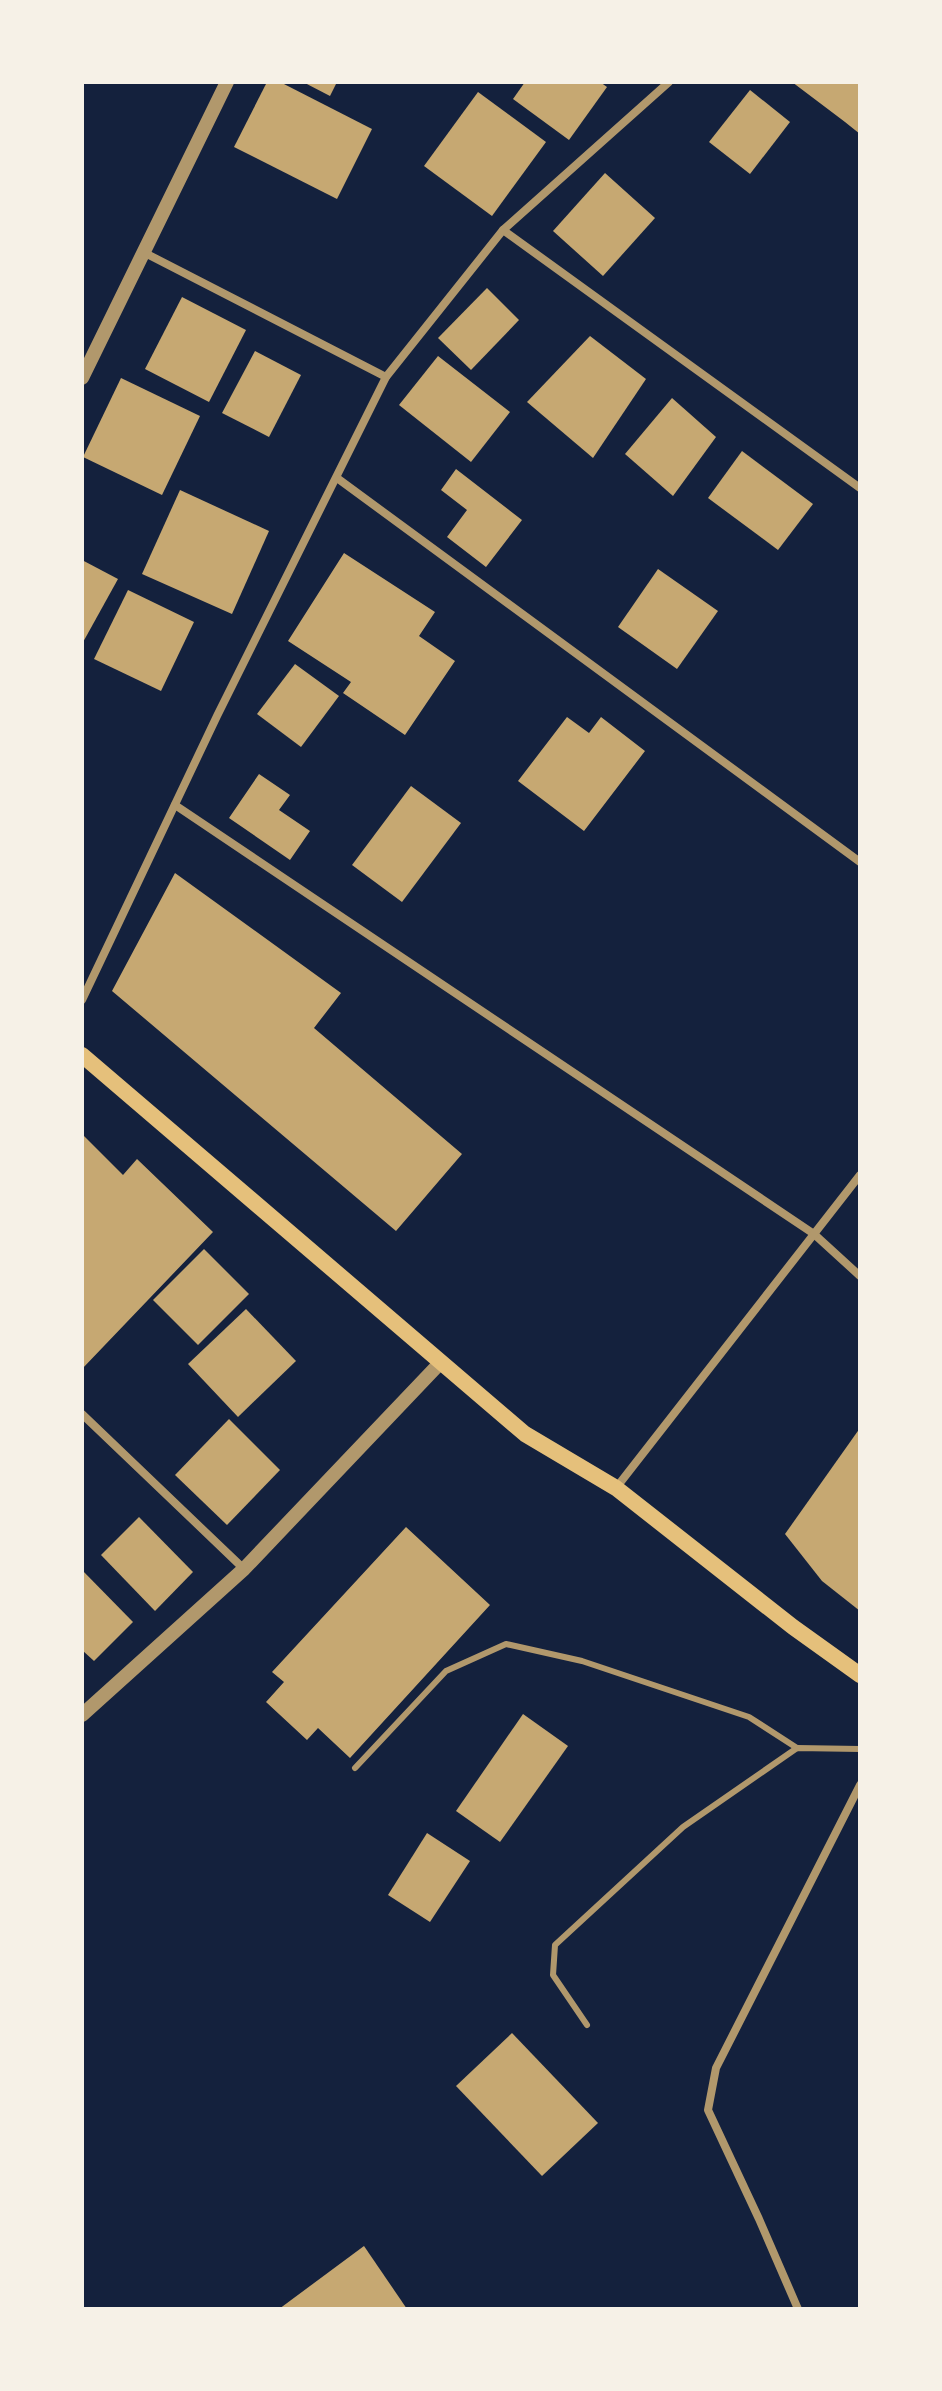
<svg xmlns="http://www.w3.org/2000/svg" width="942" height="2391" font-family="'Exo 2',sans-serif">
	<rect width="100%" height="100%" fill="#14213d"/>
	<!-- building -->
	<g fill="#c6a872">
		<path d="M 267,82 L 280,82 L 372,129 L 337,199 L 234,147 Z"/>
		<path d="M 303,82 L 337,82 L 330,96 Z"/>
		<path d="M 525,82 L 600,82 L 607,87 L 569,140 L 513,99 Z"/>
		<path d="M 792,82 L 860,82 L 860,134 L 845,122 Z"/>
		<path d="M 750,90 L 790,122 L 750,174 L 709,142 Z"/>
		<path d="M 478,92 L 546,142 L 492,216 L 424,166 Z"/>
		<path d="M 605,173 L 655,218 L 603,276 L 553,231 Z"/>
		<path d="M 487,288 L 519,320 L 471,370 L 438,338 Z"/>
		<path d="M 182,297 L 246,330 L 209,402 L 145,369 Z"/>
		<path d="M 590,336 L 646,379 L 593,458 L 527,402 Z"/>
		<path d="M 255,351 L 301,375 L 269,437 L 222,413 Z"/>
		<path d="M 438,356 L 510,412 L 471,462 L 399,405 Z"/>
		<path d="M 121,378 L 200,416 L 162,495 L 83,457 Z"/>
		<path d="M 672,398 L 716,437 L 673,496 L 625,454 Z"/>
		<path d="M 742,451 L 813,504 L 778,550 L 708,498 Z"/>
		<path d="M 456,469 L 522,520 L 486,567 L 447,537 L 467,510 L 441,490 Z"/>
		<path d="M 180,490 L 269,531 L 232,614 L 142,574 Z"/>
		<path d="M 344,553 L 435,612 L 419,636 L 455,661 L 405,735 L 343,693 L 351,682 L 288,641 Z"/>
		<path d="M 82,560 L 118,579 L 82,644 Z"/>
		<path d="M 658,569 L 718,611 L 677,669 L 618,627 Z"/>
		<path d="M 128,590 L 194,622 L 161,691 L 94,659 Z"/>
		<path d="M 295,664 L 339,696 L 301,747 L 257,714 Z"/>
		<path d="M 567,717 L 589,733 L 601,717 L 645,751 L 584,831 L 518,781 Z"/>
		<path d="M 259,774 L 290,795 L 279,810 L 310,831 L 290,860 L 229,818 Z"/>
		<path d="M 411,786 L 461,823 L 402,902 L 352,865 Z"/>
		<path d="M 175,873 L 341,993 L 314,1028 L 462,1154 L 396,1231 L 112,991 Z"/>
		<path d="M 82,1134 L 123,1175 L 137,1159 L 213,1232 L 82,1369 Z"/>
		<path d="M 204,1249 L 249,1294 L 198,1345 L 153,1300 Z"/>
		<path d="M 246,1309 L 296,1361 L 238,1417 L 188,1364 Z"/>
		<path d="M 229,1419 L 280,1470 L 227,1525 L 175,1475 Z"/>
		<path d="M 860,1428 L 860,1611 L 822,1581 L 785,1534 Z"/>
		<path d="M 139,1517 L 193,1572 L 155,1611 L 101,1555 Z"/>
		<path d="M 406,1527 L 490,1605 L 350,1758 L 318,1728 L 307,1740 L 266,1702 L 284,1682 L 272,1672 Z"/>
		<path d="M 82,1570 L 133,1622 L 94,1661 L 82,1650 Z"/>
		<path d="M 523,1714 L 568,1746 L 500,1842 L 456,1811 Z"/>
		<path d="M 427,1833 L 470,1861 L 430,1922 L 388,1895 Z"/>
		<path d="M 512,2033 L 598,2123 L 542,2176 L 456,2086 Z"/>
		<path d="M 364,2246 L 407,2309 L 279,2309 Z"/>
	</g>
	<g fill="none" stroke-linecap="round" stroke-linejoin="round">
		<!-- service -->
		<g stroke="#b1986c" stroke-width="6">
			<path d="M 355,1768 L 446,1671 L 506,1644 L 582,1661 L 749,1717 L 797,1748"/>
			<path d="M 587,2025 L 553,1975 L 555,1945 L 683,1827 L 797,1748 L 860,1749"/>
		</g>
		<!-- minor -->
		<g stroke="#b1986c" stroke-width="8">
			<path d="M 503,230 L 860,488"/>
			<path d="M 145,253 L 386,377"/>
			<path d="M 337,478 L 860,862"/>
			<path d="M 175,805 L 814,1234 L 860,1276"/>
			<path d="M 82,1000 L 217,716 L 386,377 L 503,230 L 669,82"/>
			<path d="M 82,1414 L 244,1569"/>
			<path d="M 616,1488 L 860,1175"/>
			<path d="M 798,2309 L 759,2219 L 708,2110 L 716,2068 L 860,1785"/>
		</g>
		<!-- tertiary -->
		<g stroke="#b1986c" stroke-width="14">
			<path d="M 82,378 L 227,82"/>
			<path d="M 82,1715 L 244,1569 L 441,1362"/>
		</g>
		<!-- secondary -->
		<path stroke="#e5c07b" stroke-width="16" d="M 82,1055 L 525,1434 L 616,1488 L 793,1627 L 860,1675"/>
	</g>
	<!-- border -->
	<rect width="942" height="2391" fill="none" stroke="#f6f1e7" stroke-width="168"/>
</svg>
